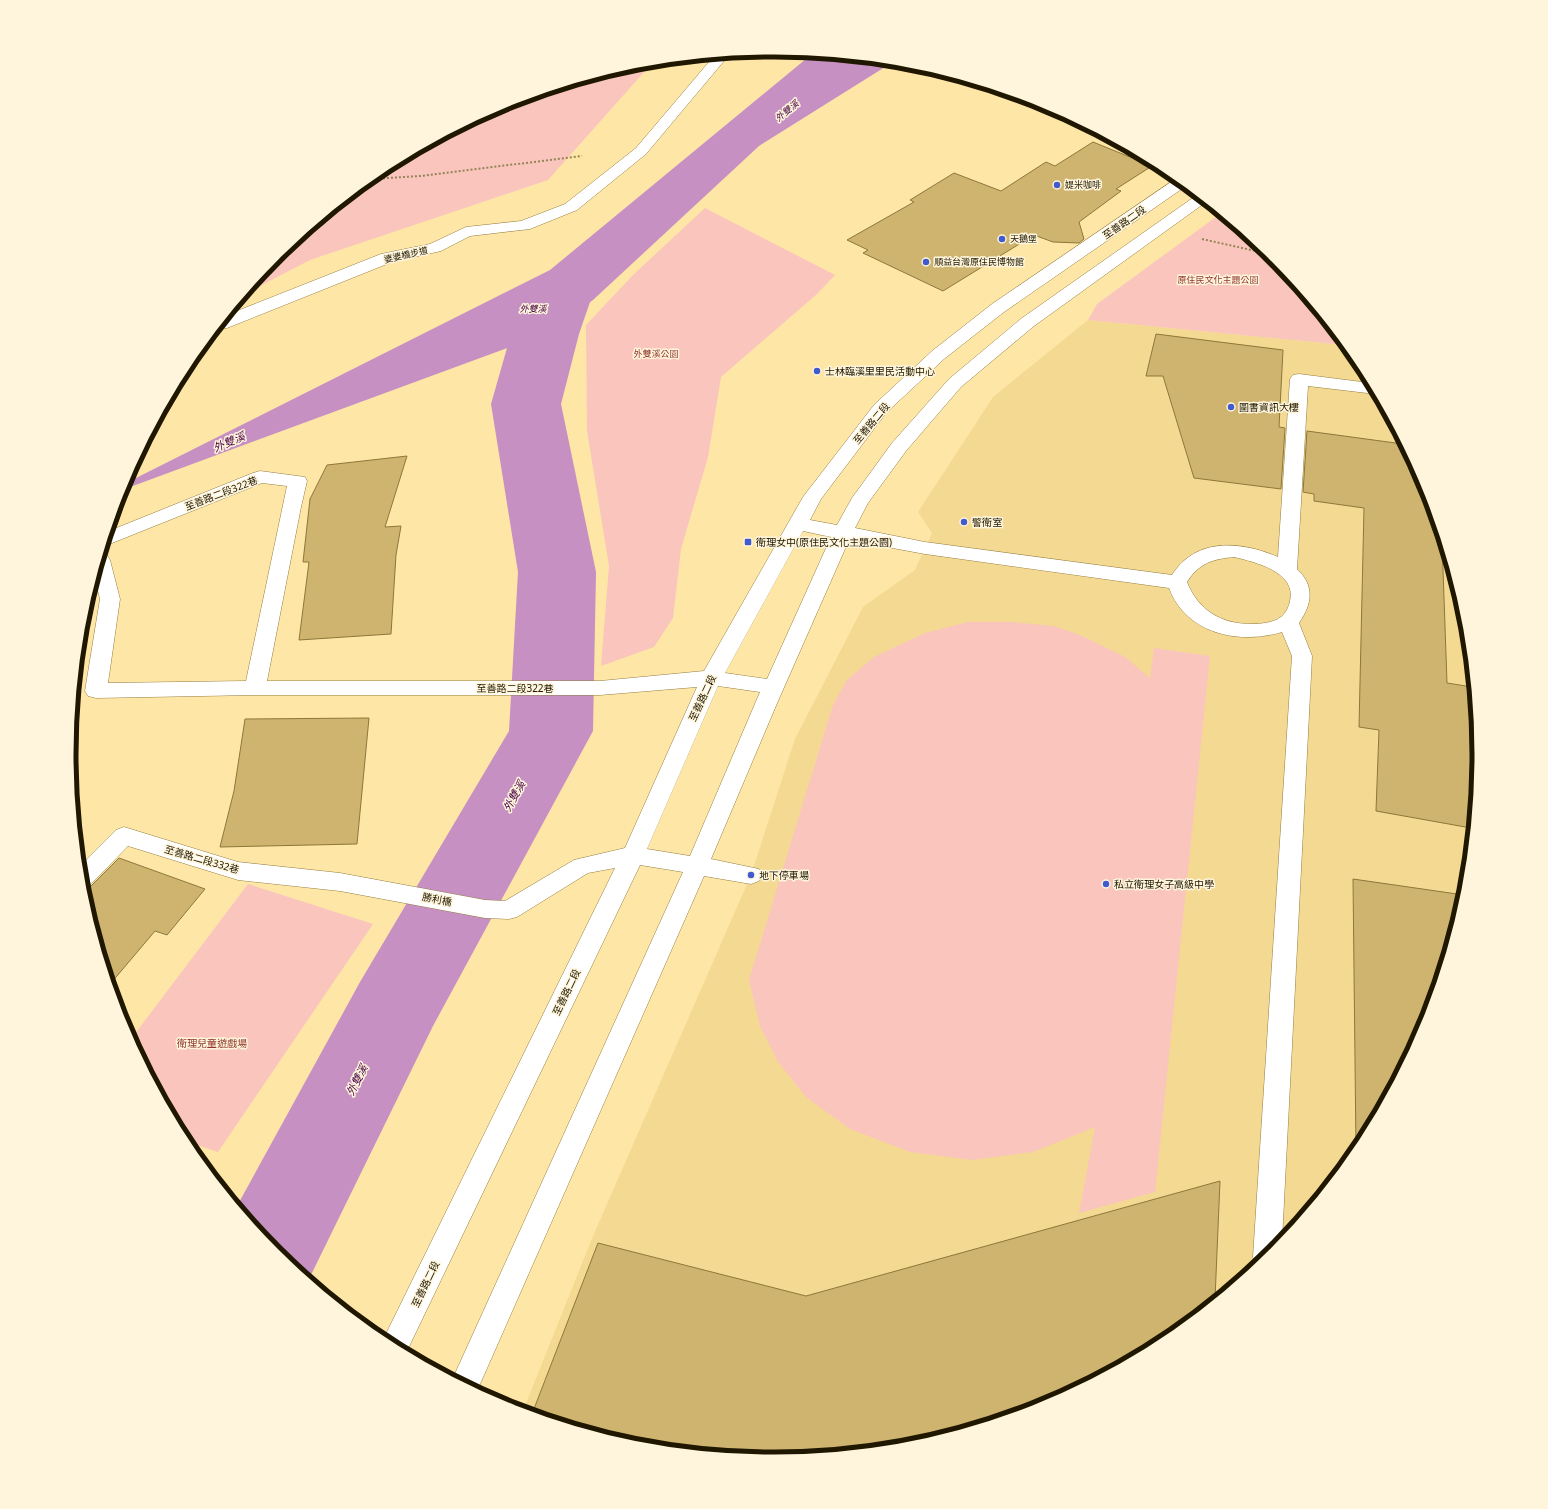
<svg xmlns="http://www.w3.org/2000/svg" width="1548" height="1509" font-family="'Noto Sans','Noto Sans TC',sans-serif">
	<rect width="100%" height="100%" fill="#fee6a7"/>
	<!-- built -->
	<path fill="#f4d992" d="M 1088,320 L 1345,345 L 1360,363 L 1425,485 L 1465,617 L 1478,755 L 1465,892 L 1425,1024 L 1360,1146 L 1272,1253 L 1165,1340 L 1043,1405 L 911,1446 L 774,1459 L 636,1445 L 523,1411 L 593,1236 L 751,875 L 795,739 L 863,607 L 915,570 L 932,533 L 918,512 L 993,397 Z"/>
	<!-- green -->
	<g fill="#fac5bd">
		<path d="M 653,62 L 548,180 L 310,260 L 246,293 L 276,256 L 383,169 L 505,104 L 637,63 Z"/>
		<path d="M 705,208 L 835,275 L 817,294 L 721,377 L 708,457 L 681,549 L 673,618 L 654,647 L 601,666 L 609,566 L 587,431 L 586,325 L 633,275 Z"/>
		<path d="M 1220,214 L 1272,257 L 1345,345 L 1088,320 L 1097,304 Z"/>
		<path d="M 968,622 L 1012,622 L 1054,626 L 1080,635 L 1125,657 L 1150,678 L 1154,648 L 1210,656 L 1155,1192 L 1079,1213 L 1095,1127 L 1033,1152 L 972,1160 L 910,1152 L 850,1129 L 806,1097 L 778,1062 L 760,1026 L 749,980 L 833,705 L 847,680 L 874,657 L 925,633 Z"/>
		<path d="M 248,884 L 373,924 L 218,1152 L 185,1141 L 131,1039 Z"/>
	</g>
	<!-- water -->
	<path fill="#c690c2" d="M 812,54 L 893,62 L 759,146 L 593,300 L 545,334 L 122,490 L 124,484 L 550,270 Z"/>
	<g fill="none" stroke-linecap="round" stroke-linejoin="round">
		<!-- river -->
		<path fill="#c690c2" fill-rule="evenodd" d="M 557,282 L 580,288 L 590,302 L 579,334 L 561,404 L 596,572 L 593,731 L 433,1026 L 309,1279 L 276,1252 L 237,1206 L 360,982 L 509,731 L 518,572 L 491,404 L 511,334 L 524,302 L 534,288 Z"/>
	</g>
	<!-- building -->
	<g fill="#ceb46e" stroke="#8d773a">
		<path d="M 1093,142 L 1152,166 L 1116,189 L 1121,191 L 1079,222 L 1084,239 L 1079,243 L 1053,242 L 1034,235 L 943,291 L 863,253 L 868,250 L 847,240 L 914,202 L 910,200 L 954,173 L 1001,191 L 1046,162 L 1055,166 Z"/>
		<path d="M 1156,334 L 1283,350 L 1279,427 L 1285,428 L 1281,489 L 1194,478 L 1163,376 L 1146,376 Z"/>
		<path d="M 1307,431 L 1403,444 L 1425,485 L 1442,541 L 1447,683 L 1472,687 L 1478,755 L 1471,828 L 1376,811 L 1379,730 L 1359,727 L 1364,508 L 1314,501 L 1314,494 L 1303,492 Z"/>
		<path d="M 407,456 L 385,527 L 401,526 L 396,555 L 391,634 L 299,640 L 309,562 L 303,562 L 310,499 L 327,465 Z"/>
		<path d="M 369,718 L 357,844 L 220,847 L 234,791 L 245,719 Z"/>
		<path d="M 119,858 L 205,889 L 167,935 L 155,931 L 111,983 L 83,889 L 91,886 Z"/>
		<path d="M 1353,879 L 1464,895 L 1425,1024 L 1356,1151 Z"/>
		<path d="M 1220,1181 L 1215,1299 L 1165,1340 L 1043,1405 L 911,1446 L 774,1459 L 636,1445 L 532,1414 L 598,1243 L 806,1296 Z"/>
	</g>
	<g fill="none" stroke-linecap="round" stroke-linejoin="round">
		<defs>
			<g id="minor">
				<path d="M 729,55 L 646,154 L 577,210 L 530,229 L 470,236 L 441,251 L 392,262 L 227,328 L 217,328 L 227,315 L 381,254 L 430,244 L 466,227 L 521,221 L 565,204 L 636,148 L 714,56 Z"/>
				<path d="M 1177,178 L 1186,186 L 1004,312 L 944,359 L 886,413 L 821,499 L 810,520 L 837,525 L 852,498 L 892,443 L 949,379 L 1022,318 L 1197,195 L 1206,202 L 1034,326 L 961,387 L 906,451 L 868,503 L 855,528 L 925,542 L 1172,575 C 1196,537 1241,541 1278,557 L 1290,379 L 1293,375 L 1299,374 L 1370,383 L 1376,394 L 1308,386 L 1297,569 C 1315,586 1312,604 1299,623 L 1312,656 L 1282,1241 L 1272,1253 L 1257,1265 L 1253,1257 L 1292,656 L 1282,632 C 1239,645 1186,634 1169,588 L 925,554 L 849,540 L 778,701 L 711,859 L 759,869 L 763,875 L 759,881 L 751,884 L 704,876 L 477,1391 L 453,1378 L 683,872 L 640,865 L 406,1353 L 383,1340 L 615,868 L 588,873 L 517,917 L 509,919 L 485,918 L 340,891 L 238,880 L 128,846 L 90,885 L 83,888 L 80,866 L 116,830 L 124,827 L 238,862 L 340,873 L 485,900 L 505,901 L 574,860 L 625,848 L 697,687 L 600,695 L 255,695 L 96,698 L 88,696 L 85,691 L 100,599 L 95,579 L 102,554 L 107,555 L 110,560 L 120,599 L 108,683 L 246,681 L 287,486 L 262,483 L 107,545 L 105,545 L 109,531 L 253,473 L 260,471 L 305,477 L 307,481 L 301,507 L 267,681 L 600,681 L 704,671 L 803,497 L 874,405 L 932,351 L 992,304 ZM 803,531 L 831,537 L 767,679 L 725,673 ZM 1234,557 C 1255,562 1297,572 1290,601 C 1289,607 1285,614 1281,617 C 1273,623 1260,624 1251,624 C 1221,624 1198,610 1187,582 C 1199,563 1213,559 1234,557 ZM 718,686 L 760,692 L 690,856 L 647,849 Z"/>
			</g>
		</defs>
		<!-- minor casing -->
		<use href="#minor" stroke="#947e41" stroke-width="1"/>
		<!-- path -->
		<g stroke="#958458" stroke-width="2" stroke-dasharray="2 2" stroke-linecap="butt">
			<path d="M 371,179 L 420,176 L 582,156"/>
			<path d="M 1202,239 L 1269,254"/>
		</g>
		<!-- minor -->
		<use href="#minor" fill="#fff" fill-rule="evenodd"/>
	</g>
	<!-- markers -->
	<g fill="#415bce" stroke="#fef5dc" stroke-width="1.5">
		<circle cx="1057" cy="185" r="4"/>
		<circle cx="1002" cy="239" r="4"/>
		<circle cx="926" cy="262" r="4"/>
		<circle cx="817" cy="371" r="4"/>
		<circle cx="1231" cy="407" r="4"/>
		<circle cx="964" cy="522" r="4"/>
		<rect x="744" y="538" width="8" height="8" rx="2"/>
		<circle cx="751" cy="875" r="4"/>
		<circle cx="1106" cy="884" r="4"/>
	</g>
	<g text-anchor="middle" stroke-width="3" stroke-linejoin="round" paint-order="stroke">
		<!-- far-water labels -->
		<g font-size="9" font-style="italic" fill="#4a0648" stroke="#fef5dc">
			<text transform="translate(787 111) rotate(-40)" y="3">外雙溪</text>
			<text x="533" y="312">外雙溪</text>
		</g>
		<!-- far-poi labels -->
		<g font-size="9" fill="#201700" stroke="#fef5dc" text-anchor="start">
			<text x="1065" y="188">媞米咖啡</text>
			<text x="1010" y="242">天鵝堡</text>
			<text x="934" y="265">順益台灣原住民博物館</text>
		</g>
		<!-- far-street labels -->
		<g font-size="9" fill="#201700" stroke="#fef5dc">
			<text transform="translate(406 255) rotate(-13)" y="3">婆婆橋步道</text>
		</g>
		<!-- far-park labels -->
		<g font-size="9" fill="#90362c" stroke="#fef5dc">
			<text x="1218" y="283">原住民文化主題公園</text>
			<text x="656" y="357">外雙溪公園</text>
		</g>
		<!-- street labels -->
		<g font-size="10" fill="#201700" stroke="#fef5dc">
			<text transform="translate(1124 222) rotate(-35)" y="4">至善路二段</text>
			<text transform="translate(871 423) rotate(-50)" y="4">至善路二段</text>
			<text transform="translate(221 493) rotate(-21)" y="4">至善路二段322巷</text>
			<text x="515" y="692">至善路二段322巷</text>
			<text transform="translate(702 698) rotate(-65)" y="4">至善路二段</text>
			<text transform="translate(202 859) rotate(16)" y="4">至善路二段332巷</text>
			<text transform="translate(437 899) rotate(11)" y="4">勝利橋</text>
			<text transform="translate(566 992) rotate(-64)" y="4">至善路二段</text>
			<text transform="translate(425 1284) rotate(-64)" y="4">至善路二段</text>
		</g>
		<!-- poi labels -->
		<g font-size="10" fill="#201700" stroke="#fef5dc" text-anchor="start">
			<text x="825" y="375">士林臨溪里里民活動中心</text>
			<text x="1239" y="411">圖書資訊大樓</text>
			<text x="972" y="526">警衛室</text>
			<text x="756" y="546">衛理女中(原住民文化主題公園)</text>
			<text x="759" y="879">地下停車場</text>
			<text x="1114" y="888">私立衛理女子高級中學</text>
		</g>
		<!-- park labels -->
		<g font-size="10" fill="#90362c" stroke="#fef5dc">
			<text x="212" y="1047">衛理兒童遊戲場</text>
		</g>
		<!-- water labels -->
		<g font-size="11" font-style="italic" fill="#4a0648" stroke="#fef5dc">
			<text transform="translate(229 442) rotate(-23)" y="4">外雙溪</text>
			<text transform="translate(514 796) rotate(-61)" y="4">外雙溪</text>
			<text transform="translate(357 1080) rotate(-63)" y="4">外雙溪</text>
		</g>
	</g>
	<!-- crop -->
	<path d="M0 0H1548V1509H0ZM773 57H775A697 697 0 0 1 1472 754V755A697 697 0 0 1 775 1452H773A697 697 0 0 1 76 755V754A697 697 0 0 1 773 57Z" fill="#fef5dc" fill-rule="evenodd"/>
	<path fill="none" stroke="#201700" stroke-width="5" d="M773 57H775A697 697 0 0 1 1472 754V755A697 697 0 0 1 775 1452H773A697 697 0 0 1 76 755V754A697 697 0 0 1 773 57Z"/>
</svg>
